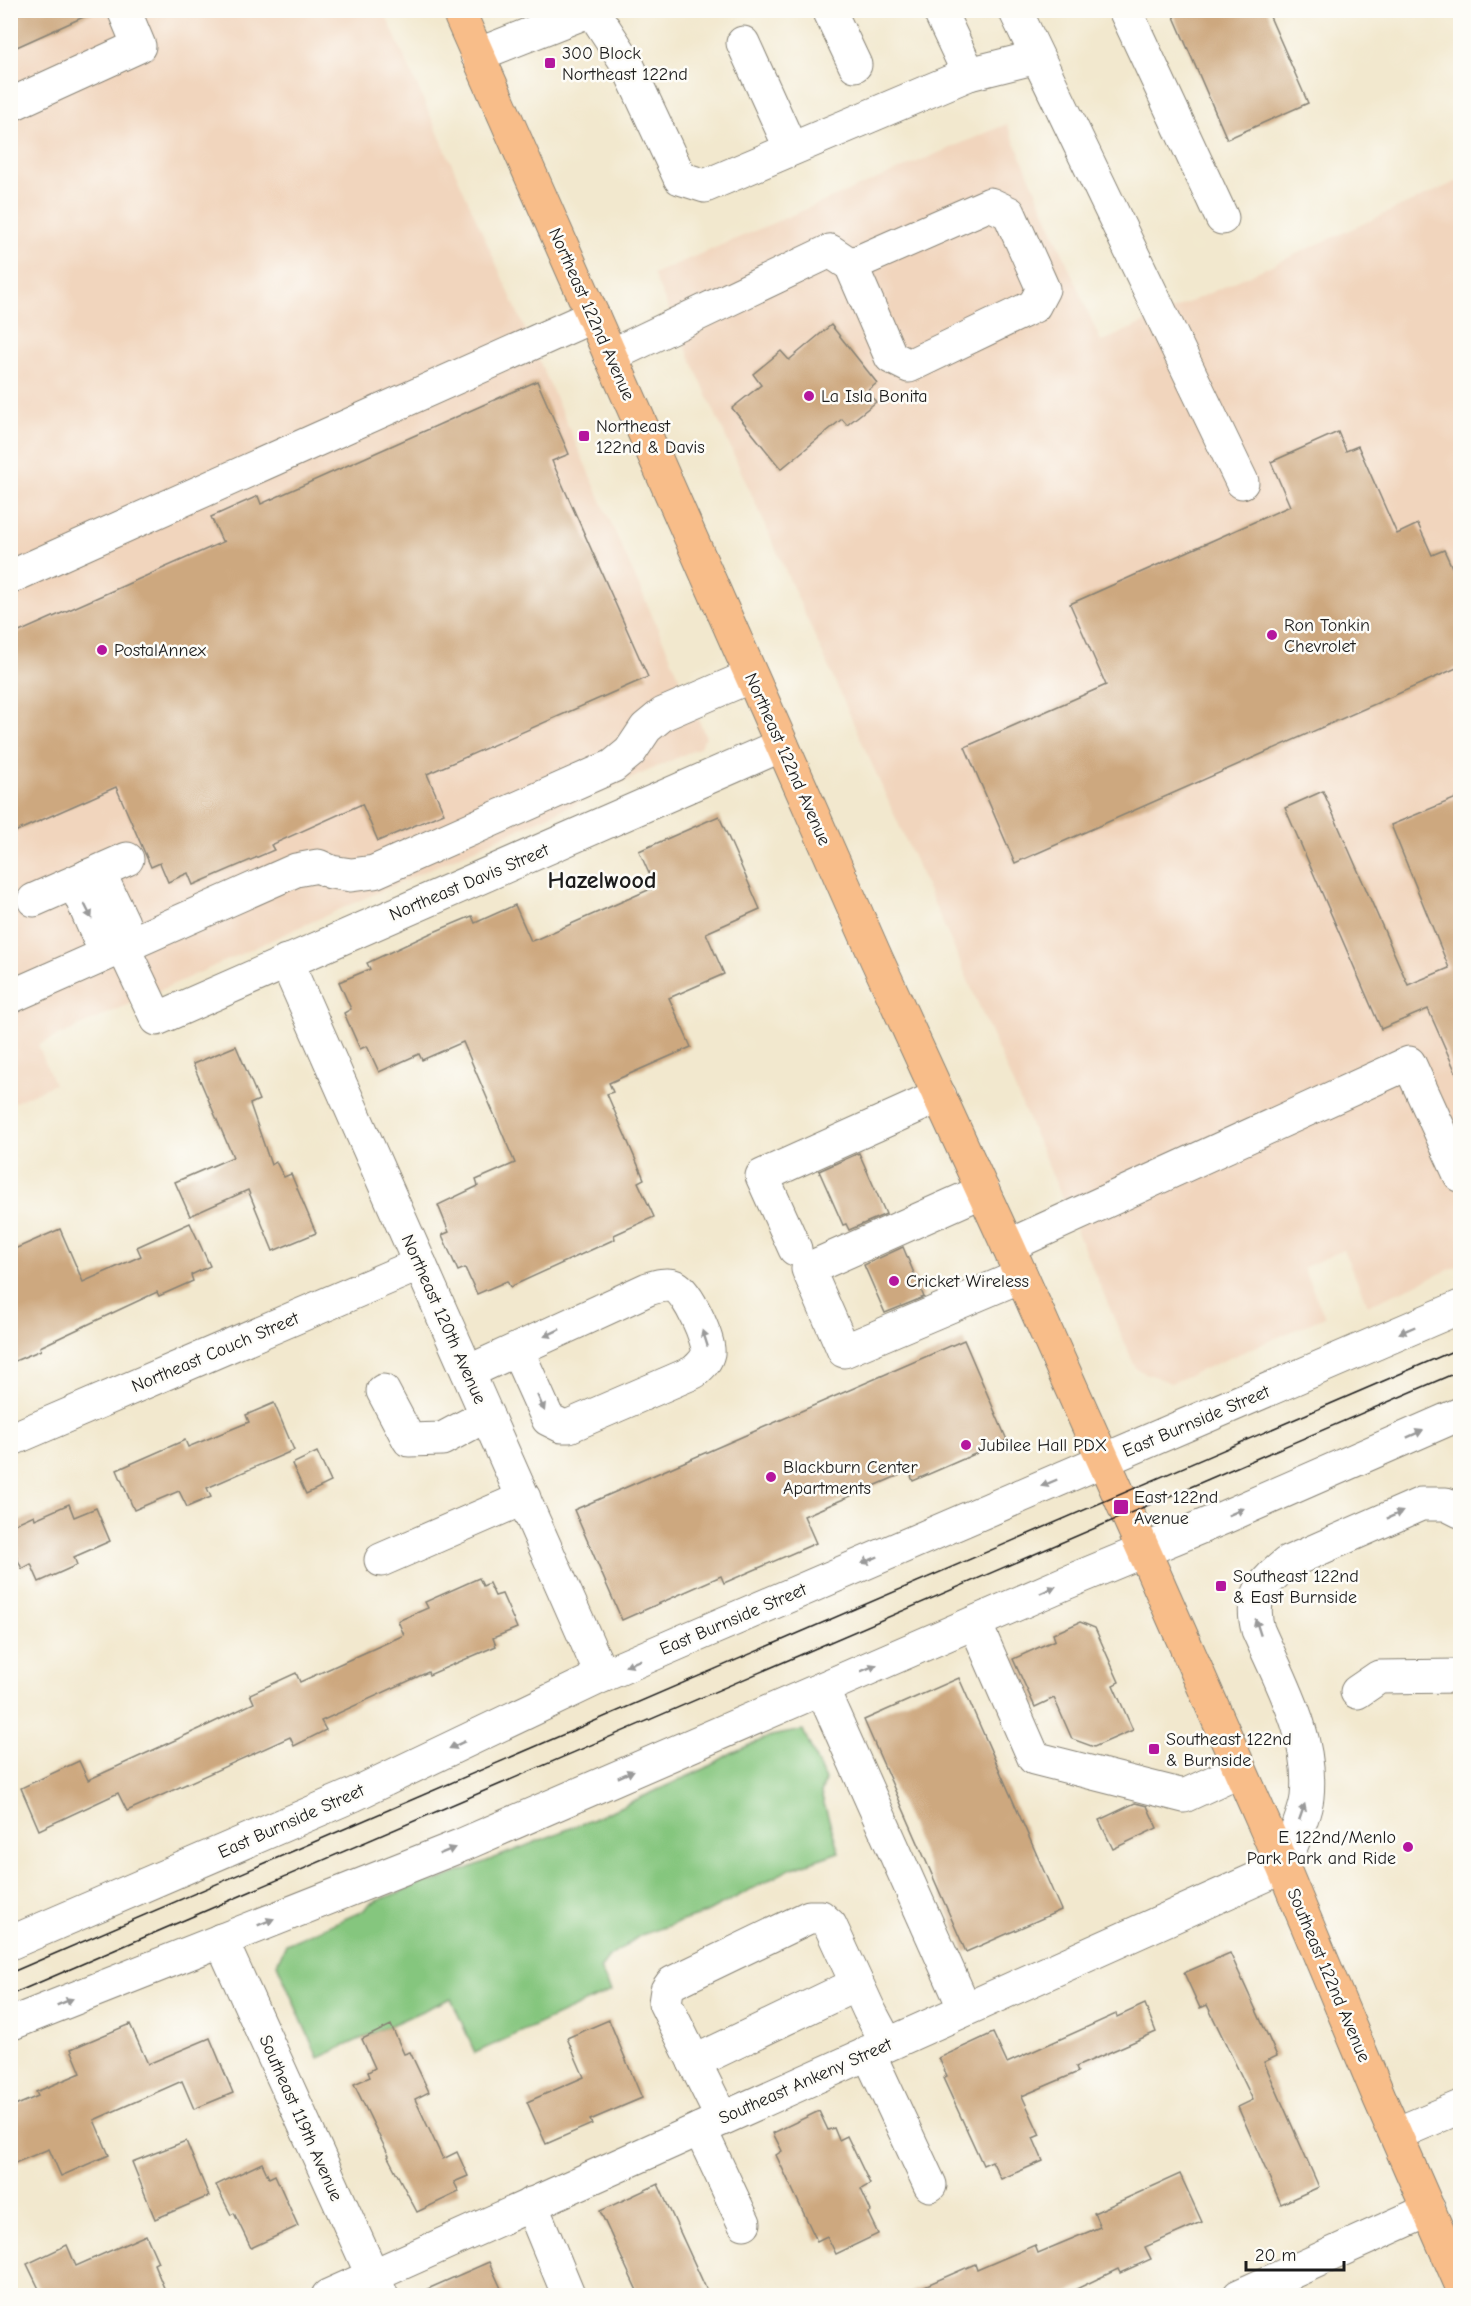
<svg xmlns="http://www.w3.org/2000/svg" width="1471" height="2306" font-family="'Comic Neue',sans-serif">
	<rect width="100%" height="100%" fill="#fdfcf7"/>
	<filter id="ink" filterUnits="userSpaceOnUse"><feTurbulence type="fractalNoise" baseFrequency=".0167" numOctaves="2"/><feDisplacementMap in="SourceGraphic" scale="12" xChannelSelector="R" yChannelSelector="G"/><feConvolveMatrix kernelMatrix="1 2 1 2 8 2 1 2 1" color-interpolation-filters="sRGB"/></filter>
	<filter id="wash" filterUnits="userSpaceOnUse"><feTurbulence type="fractalNoise" baseFrequency=".008" numOctaves="4" result="noise"/><feDisplacementMap in="SourceGraphic" scale="24" xChannelSelector="R" yChannelSelector="G"/><feGaussianBlur stdDeviation="1.35" result="paint"/><feColorMatrix in="noise" values="0 0 0 0 0 0 0 0 0 0 0 0 0 0 0 0 0 1.4 0 .05"/><feComposite in="paint" operator="in"/></filter>
	<g filter="url(#wash)">
		<rect width="100%" height="100%" fill="#f2e8ce"/>
		<!-- built -->
		<g fill="#f1d5bd">
			<path d="M 10,11 L 384,11 L 706,737 L 699,748 L 38,1045 L 54,1084 L 11,1104 Z"/>
			<path d="M 1007,124 L 1101,342 L 1460,180 L 1460,1265 L 1368,1305 L 1343,1250 L 1303,1268 L 1325,1317 L 1171,1383 L 1136,1369 L 961,964 L 653,274 Z"/>
		</g>
		<!-- green -->
		<path fill="#85c67e" stroke="#50714d" stroke-width="1.5" d="M 803,1730 L 825,1780 L 821,1794 L 839,1852 L 790,1869 L 706,1913 L 641,1935 L 609,1957 L 600,1969 L 611,1991 L 475,2053 L 451,1998 L 318,2058 L 277,1964 L 286,1944 L 363,1911 L 369,1904 L 425,1882 L 434,1882 L 591,1820 L 706,1768 L 731,1753 L 771,1736 Z"/>
		<g id="blocks">
			<!-- building -->
			<g fill="#cda87f">
				<path d="M 10,10 L 99,10 L 10,50 Z"/>
				<path d="M 1171,10 L 1267,10 L 1308,103 L 1227,139 Z"/>
				<path d="M 831,325 L 877,383 L 867,391 L 876,402 L 847,425 L 842,419 L 781,469 L 732,408 L 761,385 L 753,374 L 781,351 L 789,360 Z"/>
				<path d="M 537,381 L 569,454 L 552,461 L 648,677 L 427,774 L 444,813 L 378,841 L 362,804 L 271,845 L 274,850 L 193,885 L 188,873 L 168,882 L 160,863 L 151,867 L 116,787 L 10,834 L 10,636 L 225,541 L 222,541 L 211,517 L 258,496 L 261,504 Z"/>
				<path d="M 1338,432 L 1346,451 L 1358,446 L 1397,534 L 1418,524 L 1432,555 L 1444,550 L 1461,587 L 1461,666 L 1015,863 L 965,747 L 1106,685 L 1070,604 L 1290,506 L 1271,462 Z"/>
				<path d="M 1323,791 L 1408,985 L 1449,968 L 1391,825 L 1461,796 L 1461,1084 L 1428,1009 L 1381,1029 L 1285,808 Z"/>
				<path d="M 719,816 L 760,909 L 706,933 L 724,974 L 669,998 L 691,1047 L 609,1083 L 613,1092 L 607,1094 L 644,1179 L 638,1182 L 654,1217 L 614,1235 L 615,1239 L 510,1287 L 507,1281 L 477,1294 L 465,1268 L 458,1271 L 442,1235 L 449,1232 L 438,1205 L 478,1186 L 476,1180 L 515,1163 L 463,1042 L 422,1060 L 419,1054 L 379,1072 L 367,1046 L 360,1049 L 344,1013 L 351,1009 L 339,982 L 370,969 L 367,963 L 429,934 L 472,916 L 475,923 L 515,905 L 531,941 L 537,939 L 655,887 L 639,851 Z"/>
				<path d="M 236,1046 L 259,1100 L 250,1104 L 271,1165 L 276,1162 L 284,1177 L 291,1174 L 316,1233 L 273,1251 L 248,1190 L 190,1216 L 175,1182 L 233,1157 L 193,1064 Z"/>
				<path d="M 859,1153 L 886,1214 L 849,1230 L 846,1224 L 843,1225 L 819,1171 Z"/>
				<path d="M 190,1223 L 210,1266 L 191,1275 L 193,1281 L 159,1296 L 157,1292 L 40,1347 L 41,1350 L 10,1363 L 10,1251 L 60,1229 L 83,1282 L 141,1256 L 137,1247 Z"/>
				<path d="M 903,1247 L 924,1297 L 885,1313 L 864,1265 Z"/>
				<path d="M 964,1340 L 1007,1440 L 913,1481 L 909,1471 L 804,1516 L 816,1543 L 724,1583 L 721,1576 L 622,1620 L 574,1510 Z"/>
				<path d="M 274,1403 L 294,1450 L 207,1488 L 211,1497 L 187,1507 L 179,1491 L 134,1510 L 117,1470 L 185,1440 L 188,1447 L 249,1422 L 246,1415 Z"/>
				<path d="M 317,1452 L 331,1482 L 306,1494 L 292,1464 Z"/>
				<path d="M 69,1504 L 74,1517 L 96,1508 L 110,1541 L 74,1557 L 77,1565 L 39,1582 L 31,1564 L 22,1569 L 10,1543 L 10,1526 L 34,1515 L 35,1519 Z"/>
				<path d="M 479,1578 L 483,1586 L 489,1583 L 495,1596 L 502,1594 L 517,1628 L 493,1638 L 496,1646 L 429,1675 L 428,1672 L 321,1721 L 326,1730 L 294,1746 L 290,1737 L 127,1811 L 118,1793 L 39,1830 L 21,1788 L 79,1761 L 88,1780 L 208,1725 L 254,1703 L 250,1694 L 296,1673 L 300,1682 L 404,1635 L 398,1621 L 428,1608 L 425,1602 Z"/>
				<path d="M 1080,1622 L 1095,1628 L 1119,1682 L 1113,1685 L 1133,1730 L 1094,1747 L 1072,1739 L 1054,1698 L 1035,1707 L 1013,1659 L 1055,1640 L 1053,1634 Z"/>
				<path d="M 959,1678 L 1061,1910 L 966,1952 L 864,1720 Z"/>
				<path d="M 1135,1803 L 1147,1806 L 1157,1828 L 1113,1849 L 1099,1820 Z"/>
				<path d="M 1230,1953 L 1277,2056 L 1264,2062 L 1319,2187 L 1281,2204 L 1238,2107 L 1253,2100 L 1207,2005 L 1200,2008 L 1184,1973 Z"/>
				<path d="M 1145,2004 L 1156,2032 L 1076,2067 L 1078,2072 L 1022,2096 L 1040,2135 L 1033,2138 L 1043,2161 L 1001,2179 L 992,2161 L 983,2165 L 943,2078 L 947,2076 L 939,2058 L 993,2033 L 1007,2063 L 1116,2014 L 1117,2017 Z"/>
				<path d="M 609,2020 L 642,2098 L 590,2120 L 592,2124 L 546,2144 L 527,2102 L 584,2077 L 567,2038 Z"/>
				<path d="M 130,2024 L 148,2064 L 210,2038 L 233,2093 L 194,2109 L 182,2081 L 94,2120 L 109,2155 L 61,2176 L 49,2149 L 10,2165 L 10,2108 L 38,2096 L 36,2092 L 81,2073 L 71,2049 Z"/>
				<path d="M 391,2025 L 404,2054 L 410,2052 L 429,2092 L 415,2099 L 443,2159 L 457,2152 L 468,2176 L 454,2182 L 459,2192 L 417,2212 L 388,2157 L 389,2156 L 354,2084 L 370,2077 L 368,2072 L 375,2068 L 362,2039 Z"/>
				<path d="M 819,2111 L 828,2130 L 834,2128 L 839,2140 L 847,2136 L 870,2184 L 861,2189 L 871,2211 L 868,2213 L 878,2234 L 836,2254 L 827,2236 L 817,2241 L 776,2155 L 782,2151 L 773,2133 Z"/>
				<path d="M 186,2141 L 209,2196 L 155,2219 L 132,2162 Z"/>
				<path d="M 262,2163 L 269,2178 L 275,2175 L 298,2226 L 251,2248 L 234,2213 L 231,2215 L 216,2185 Z"/>
				<path d="M 1180,2174 L 1202,2222 L 1145,2247 L 1151,2259 L 1120,2273 L 1118,2269 L 1064,2295 L 904,2295 L 975,2264 L 977,2270 L 1035,2245 L 1038,2253 L 1100,2227 L 1094,2213 Z"/>
				<path d="M 658,2184 L 709,2295 L 639,2295 L 600,2211 Z"/>
				<path d="M 146,2235 L 158,2262 L 154,2264 L 167,2295 L 42,2295 L 27,2264 L 67,2245 L 76,2266 Z"/>
				<path d="M 489,2262 L 504,2295 L 414,2295 Z"/>
			</g>
		</g>
	</g>
	<g filter="url(#ink)">
		<use href="#blocks" fill-opacity="0" stroke="#878275" stroke-width="1.5"/>
		<g fill="none" stroke-linecap="round" stroke-linejoin="round">
			<defs>
				<g id="minor">
					<path d="M 592,10 L 626,62 L 680,178 L 705,186 L 969,74 L 1037,57"/>
					<path d="M 829,10 L 855,65"/>
					<path d="M 939,10 L 969,74"/>
					<path d="M 1015,10 L 1242,482"/>
					<path d="M 1125,10 L 1222,218"/>
					<path d="M 743,43 L 791,149"/>
					<path d="M 477,55 L 591,10"/>
					<path d="M 10,105 L 139,46 L 124,10"/>
					<path d="M 610,356 L 830,251 L 851,265 L 990,204 L 1009,213 L 1043,289 L 1034,306 L 909,366 L 891,357 L 851,265"/>
					<path d="M 10,574 L 15,575 L 593,316"/>
					<path d="M 34,900 L 127,859"/>
					<path d="M 123,947 L 98,936 L 81,897 L 88,876 L 106,887 L 116,908 L 123,923 L 123,947 L 157,1019 L 782,745"/>
					<path d="M 286,961 L 602,1676"/>
					<path d="M 10,997 L 296,870 L 318,866 L 331,872 L 351,875 L 374,872 L 613,766 L 630,752 L 646,728 L 663,714 L 751,676"/>
					<path d="M 983,1191 L 808,1269 L 844,1351 L 1021,1276"/>
					<path d="M 1008,1246 L 1409,1063 L 1460,1175"/>
					<path d="M 795,1249 L 762,1176 L 940,1096"/>
					<path d="M 468,1372 L 648,1289 C 657,1286 667,1283 676,1287 C 688,1293 710,1341 708,1353 C 706,1362 700,1366 694,1372 L 569,1426 L 562,1426 L 548,1419 L 517,1350"/>
					<path d="M 383,1391 L 409,1440 L 442,1439 L 487,1415"/>
					<path d="M 10,1440 L 420,1264"/>
					<path d="M 381,1560 L 524,1498"/>
					<path d="M 975,1623 L 1034,1758 L 1184,1796 L 1240,1770"/>
					<path d="M 822,1689 L 965,2009"/>
					<path d="M 1357,1692 L 1379,1677 L 1460,1676"/>
					<path d="M 221,1940 L 381,2294"/>
					<path d="M 10,1943 L 353,1795 L 602,1676 L 1460,1307"/>
					<path d="M 10,2024 L 462,1845 L 1063,1584 L 1225,1517 L 1460,1414"/>
					<path d="M 868,2052 L 930,2185"/>
					<path d="M 694,2062 L 857,1984"/>
					<path d="M 722,2118 L 665,2003 L 667,1990 L 672,1983 L 809,1917 L 821,1917 L 830,1925 L 869,2010 L 887,2044"/>
					<path d="M 700,2129 L 744,2223"/>
					<path d="M 1396,2134 L 1460,2107"/>
					<path d="M 531,2204 L 569,2296"/>
					<path d="M 328,2296 L 1283,1867 C 1290,1847 1305,1816 1307,1797 C 1313,1737 1281,1683 1258,1630 C 1249,1596 1262,1584 1287,1563 L 1421,1504 L 1446,1504 L 1460,1511"/>
					<path d="M 1239,2296 L 1429,2210"/>
				</g>
				<path id="major" d="M 458,10 L 876,958 L 1008,1246 L 1144,1551 L 1283,1867 L 1380,2099 L 1460,2282"/>
			</defs>
			<!-- minor casing -->
			<use href="#minor" stroke="#878275" stroke-width="35"/>
			<!-- major casing -->
			<use href="#major" stroke="#878275" stroke-width="35"/>
			<!-- minor -->
			<use href="#minor" stroke="#fff" stroke-width="33"/>
			<!-- major -->
			<use href="#major" stroke="#f8bd89" stroke-width="33"/>
			<!-- tram -->
			<g stroke="#1c1c1c" stroke-width="1.5">
				<path d="M 10,1973 L 1460,1348"/>
				<path d="M 10,1995 L 1460,1371"/>
			</g>
		</g>
		<!-- one-way arrows -->
		<defs><path id="oneway-solid" d="M-6-.8H1V-3.2L6.5 0L1 3.2V.8H-6Z" transform="scale(1.5)"/></defs>
		<g fill="#999">
			<use href="#oneway-solid" transform="translate(88 911) rotate(64)"/>
			<use href="#oneway-solid" transform="translate(1407 1330) rotate(157)"/>
			<use href="#oneway-solid" transform="translate(552 1333) rotate(155)"/>
			<use href="#oneway-solid" transform="translate(705 1338) rotate(-108)"/>
			<use href="#oneway-solid" transform="translate(541 1403) rotate(66)"/>
			<use href="#oneway-solid" transform="translate(1415 1434) rotate(-24)"/>
			<use href="#oneway-solid" transform="translate(1049 1483) rotate(157)"/>
			<use href="#oneway-solid" transform="translate(1236 1512) rotate(-24)"/>
			<use href="#oneway-solid" transform="translate(1395 1515) rotate(-24)"/>
			<use href="#oneway-solid" transform="translate(870 1560) rotate(157)"/>
			<use href="#oneway-solid" transform="translate(1048 1590) rotate(-24)"/>
			<use href="#oneway-solid" transform="translate(1258 1627) rotate(-108)"/>
			<use href="#oneway-solid" transform="translate(633 1663) rotate(157)"/>
			<use href="#oneway-solid" transform="translate(869 1668) rotate(-23)"/>
			<use href="#oneway-solid" transform="translate(457 1745) rotate(155)"/>
			<use href="#oneway-solid" transform="translate(626 1774) rotate(-24)"/>
			<use href="#oneway-solid" transform="translate(1302 1812) rotate(-71)"/>
			<use href="#oneway-solid" transform="translate(447 1851) rotate(-22)"/>
			<use href="#oneway-solid" transform="translate(266 1922) rotate(-22)"/>
			<use href="#oneway-solid" transform="translate(65 2002) rotate(-22)"/>
		</g>
	</g>
	<!-- markers -->
	<g fill="#b5179e" stroke="#fdfcf7" stroke-width="2">
		<rect x="544" y="57" width="12" height="12" rx="3"/>
		<circle cx="809" cy="396" r="6"/>
		<rect x="578" y="430" width="12" height="12" rx="3"/>
		<circle cx="1272" cy="635" r="6"/>
		<circle cx="102" cy="650" r="6"/>
		<circle cx="894" cy="1281" r="6"/>
		<circle cx="966" cy="1445" r="6"/>
		<circle cx="771" cy="1477" r="6"/>
		<rect x="1113" y="1499" width="16" height="16" rx="3"/>
		<rect x="1215" y="1580" width="12" height="12" rx="3"/>
		<rect x="1148" y="1743" width="12" height="12" rx="3"/>
		<circle cx="1408" cy="1847" r="6"/>
	</g>
	<g text-anchor="middle" stroke-width="5" stroke-linejoin="round" paint-order="stroke">
		<!-- poi labels -->
		<g font-size="18" fill="#1c1c1c" stroke="#fdfcf7" text-anchor="start">
			<text x="562" y="59">300 Block<tspan x="562" dy="21">Northeast 122nd</tspan></text>
			<text x="821" y="402">La Isla Bonita</text>
			<text x="596" y="432">Northeast<tspan x="596" dy="21">122nd &amp; Davis</tspan></text>
			<text x="1284" y="631">Ron Tonkin<tspan x="1284" dy="21">Chevrolet</tspan></text>
			<text x="114" y="656">PostalAnnex</text>
			<text x="906" y="1287">Cricket Wireless</text>
			<text x="978" y="1451">Jubilee Hall PDX</text>
			<text x="783" y="1473">Blackburn Center<tspan x="783" dy="21">Apartments</tspan></text>
			<text x="1134" y="1503">East 122nd<tspan x="1134" dy="21">Avenue</tspan></text>
			<text x="1233" y="1582">Southeast 122nd<tspan x="1233" dy="21">&amp; East Burnside</tspan></text>
			<text x="1166" y="1745">Southeast 122nd<tspan x="1166" dy="21">&amp; Burnside</tspan></text>
			<text x="1396" y="1843" text-anchor="end">E 122nd/Menlo<tspan x="1396" dy="21">Park Park and Ride</tspan></text>
		</g>
		<!-- street labels -->
		<g font-size="18" fill="#1c1c1c" stroke="#fdfcf7">
			<text transform="translate(592 314) rotate(66)" y="6">Northeast 122nd Avenue</text>
			<text transform="translate(788 759) rotate(66)" y="6">Northeast 122nd Avenue</text>
			<text transform="translate(469 882) rotate(-23)" y="6">Northeast Davis Street</text>
			<text transform="translate(444 1319) rotate(66)" y="6">Northeast 120th Avenue</text>
			<text transform="translate(215 1352) rotate(-23)" y="6">Northeast Couch Street</text>
			<text transform="translate(1196 1421) rotate(-23)" y="6">East Burnside Street</text>
			<text transform="translate(733 1619) rotate(-23)" y="6">East Burnside Street</text>
			<text transform="translate(291 1821) rotate(-24)" y="6">East Burnside Street</text>
			<text transform="translate(1329 1975) rotate(67)" y="6">Southeast 122nd Avenue</text>
			<text transform="translate(805 2081) rotate(-24)" y="6">Southeast Ankeny Street</text>
			<text transform="translate(301 2118) rotate(66)" y="6">Southeast 119th Avenue</text>
		</g>
		<!-- district labels -->
		<g font-size="24" font-weight="bold" fill="#1c1c1c" stroke="#fdfcf7">
			<text x="602" y="888">Hazelwood</text>
		</g>
	</g>
	<!-- margin -->
	<rect width="1471" height="2306" fill="none" stroke="#fdfcf7" stroke-width="36"/>
	<!-- scale -->
	<path d="M1246 2261v9h98v-9" fill="none" stroke="#1c1c1c" stroke-width="3"/>
	<text x="1255" y="2261" font-size="18" fill="#1c1c1c" stroke="#fdfcf7" stroke-width="4.5" paint-order="stroke">20 m</text>
</svg>
